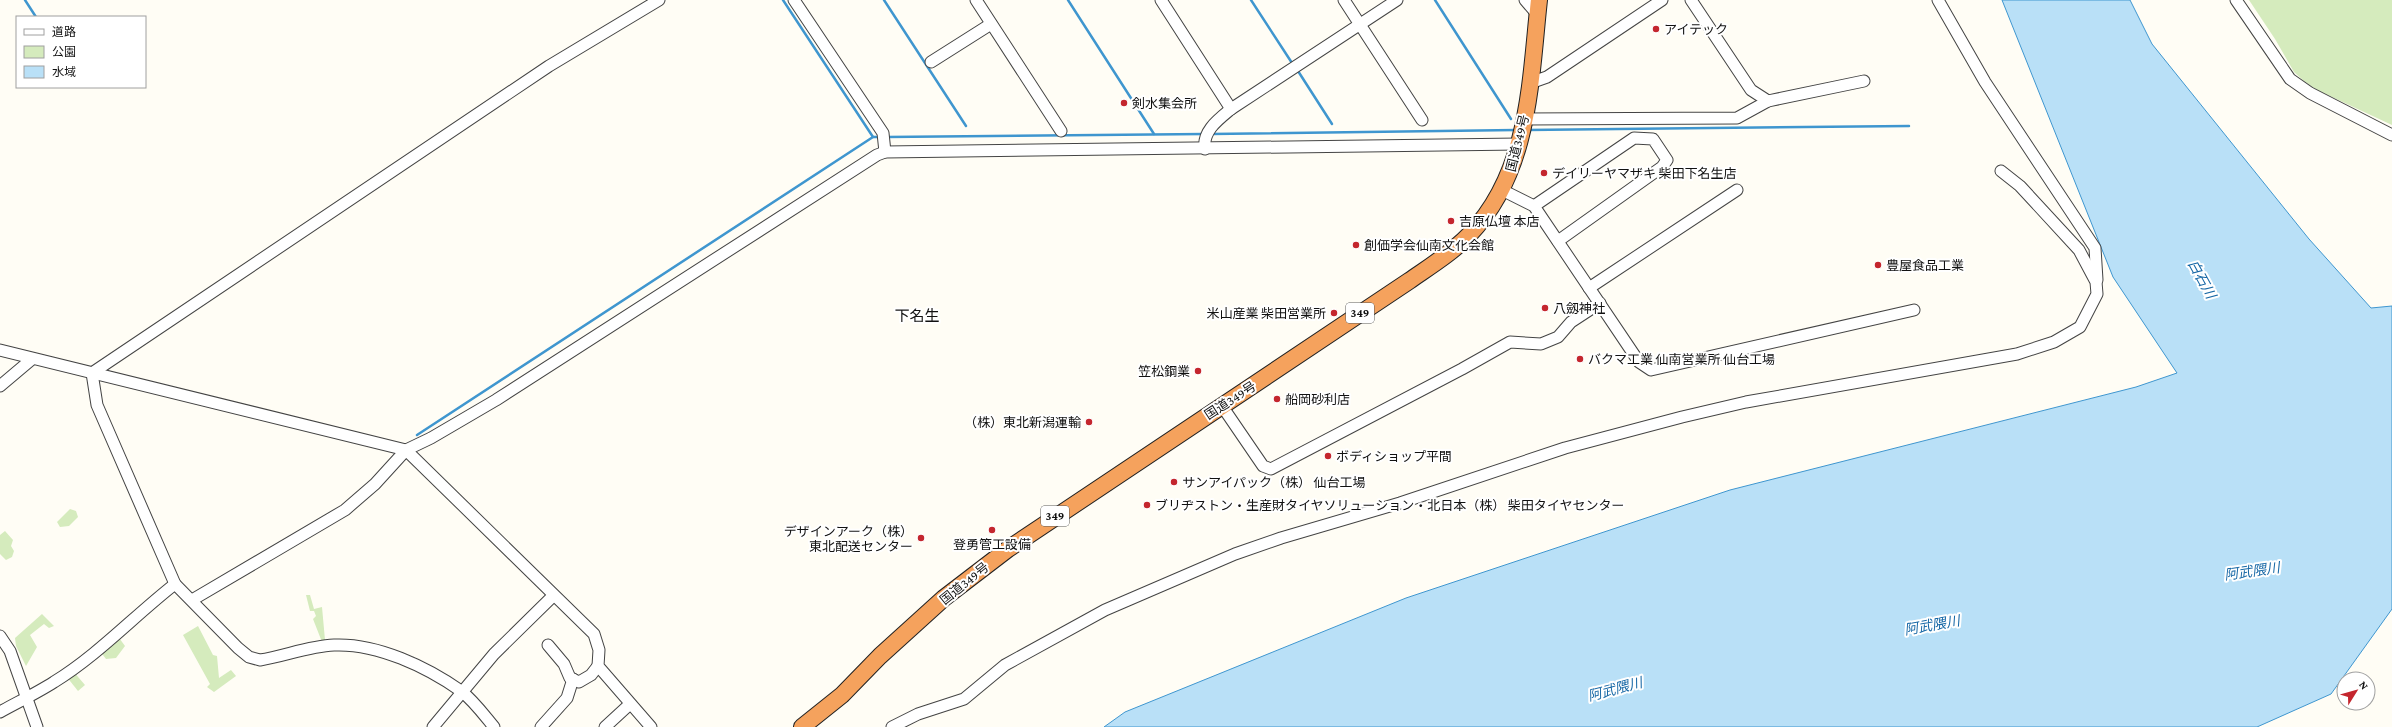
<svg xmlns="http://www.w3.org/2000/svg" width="2392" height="727" font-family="'Crimson Pro','Noto Sans JP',serif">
	<rect width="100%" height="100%" fill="#fffdf5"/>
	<!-- green -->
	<g fill="#d5ebbd">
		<path d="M 2249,0 L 2392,0 L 2392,125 L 2317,90 L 2305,82 L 2294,72 L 2275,39 Z"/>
		<path d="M 70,509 L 76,511 L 78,517 L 69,526 L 60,527 L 57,522 Z"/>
		<path d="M 5,531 L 13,540 L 11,546 L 14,551 L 12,557 L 6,560 L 0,554 L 0,535 Z"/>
		<path d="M 306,595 L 310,595 L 314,609 L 322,607 L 325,640 L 322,642 L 313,619 L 316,616 L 314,611 L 310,611 Z"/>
		<path d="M 42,614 L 54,626 L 49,628 L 44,624 L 30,635 L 37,647 L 26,666 L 16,646 L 15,638 Z"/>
		<path d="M 198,626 L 213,655 L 217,656 L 219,678 L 231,670 L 236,676 L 214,692 L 207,687 L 210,684 L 183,635 Z"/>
		<path d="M 117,635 L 125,646 L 116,658 L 106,659 L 99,650 Z"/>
		<path d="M 73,671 L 85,685 L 78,691 L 66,676 Z"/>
	</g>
	<!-- water -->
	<path fill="#b9e0f7" stroke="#3f96cf" d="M 2002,0 L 2130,0 L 2152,44 L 2309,239 L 2371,308 L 2392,306 L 2392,609 L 2331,694 L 2257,727 L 1104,727 L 1125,712 L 1406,598 L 1730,490 L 2136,387 L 2177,373 L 2113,277 Z"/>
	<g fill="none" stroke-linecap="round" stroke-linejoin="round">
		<!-- stream -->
		<g stroke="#3f96cf" stroke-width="2.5">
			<path d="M 25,0 L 36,17"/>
			<path d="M 783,0 L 873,137"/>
			<path d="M 884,0 L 966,126"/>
			<path d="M 1068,0 L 1154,134"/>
			<path d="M 1251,0 L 1292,63"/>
			<path d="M 1435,0 L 1511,119"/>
			<path d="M 1298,71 L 1332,124"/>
			<path d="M 1527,130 L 1909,126"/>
			<path d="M 1211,134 L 1516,130"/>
			<path d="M 887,137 L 1204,134"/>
			<path d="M 417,435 L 873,137 L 880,137"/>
		</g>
		<defs>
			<g id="minor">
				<path d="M 794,0 L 883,133 L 885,152"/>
				<path d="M 976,0 L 1061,131"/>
				<path d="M 1161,0 L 1231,109"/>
				<path d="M 1344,0 L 1422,120"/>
				<path d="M 1525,0 L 1537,14"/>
				<path d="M 1691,0 L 1751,90 L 1768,101"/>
				<path d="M 1938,0 L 1985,82 L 2095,248 L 2097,280"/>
				<path d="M 2236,0 L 2290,79 L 2310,93 L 2392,135"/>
				<path d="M 931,62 L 991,24"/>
				<path d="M 1530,83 L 1547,77 L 1662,0"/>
				<path d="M 1524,119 L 1737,118 L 1768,101 L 1864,81"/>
				<path d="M 1205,149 C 1202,131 1219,119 1231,109 L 1397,0"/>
				<path d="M 1502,190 L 1534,206 L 1639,362 L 1651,370 L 1914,310"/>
				<path d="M 1534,206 L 1634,138 L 1653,139 L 1667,160 L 1662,167 L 1558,241"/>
				<path d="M 1589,288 L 1737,190"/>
				<path d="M 0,350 L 406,450 L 594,634 L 599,650 L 598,666 L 651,727"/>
				<path d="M 92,373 L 549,66 L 659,0"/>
				<path d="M 92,373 L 97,405 L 175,584 L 238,648 L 249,657 L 260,660 C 285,656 309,646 334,645 C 377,643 427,667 461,691 C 474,701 484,715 494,727"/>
				<path d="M 0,386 L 32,359"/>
				<path d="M 1222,406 L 1263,466 L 1271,469 L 1462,369 L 1510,342 L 1541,344 L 1558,337 L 1571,322 L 1600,303"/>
				<path d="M 192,600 L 345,510 L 375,484 L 406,450 L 431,438 L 496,400 L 877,155 L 885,152 L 1519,144"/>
				<path d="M 0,636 L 10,651 L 37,727"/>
				<path d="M 548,645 L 564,664 L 570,678 L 579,682 L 591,675 L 598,666"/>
				<path d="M 0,712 C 18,702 37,693 54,682 C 98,655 134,616 175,584"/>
				<path d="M 433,727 L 494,654 L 553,596"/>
				<path d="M 541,727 L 567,698 L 573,679"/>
				<path d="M 605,727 L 630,704"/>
				<path d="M 892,727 L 918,714 L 964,699 L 1005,665 L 1105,610 L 1235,554 L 1281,538 L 1400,503 L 1565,448 L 1682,417 L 1746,402 L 2017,354 L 2054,342 L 2080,327 L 2097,294 L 2096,282 L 2079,250 L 2020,186 L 2001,171"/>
			</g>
			<path id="highway" d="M 802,727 L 842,695 L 880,656 L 944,598 L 1008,549 L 1409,281 C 1429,267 1452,253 1469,235 C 1530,172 1530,82 1539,0"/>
		</defs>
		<!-- minor casing -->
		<use href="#minor" stroke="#444" stroke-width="13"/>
		<!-- highway casing -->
		<use href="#highway" stroke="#222" stroke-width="18"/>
		<!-- minor -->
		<use href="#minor" stroke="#fff" stroke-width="11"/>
		<!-- highway -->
		<use href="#highway" stroke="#f5a25d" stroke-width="16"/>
	</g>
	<!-- markers -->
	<g fill="#c4262e" stroke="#fff" stroke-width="1.5">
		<circle cx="1656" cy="29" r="4"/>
		<circle cx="1124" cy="103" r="4"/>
		<circle cx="1544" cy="173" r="4"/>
		<circle cx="1451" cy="221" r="4"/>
		<circle cx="1356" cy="245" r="4"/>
		<circle cx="1878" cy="265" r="4"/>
		<circle cx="1545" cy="308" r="4"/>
		<circle cx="1334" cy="313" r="4"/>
		<circle cx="1580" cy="359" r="4"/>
		<circle cx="1198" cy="371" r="4"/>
		<circle cx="1277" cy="399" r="4"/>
		<circle cx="1089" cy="422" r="4"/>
		<circle cx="1328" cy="456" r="4"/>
		<circle cx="1174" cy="482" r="4"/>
		<circle cx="1147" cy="505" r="4"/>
		<circle cx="992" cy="530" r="4"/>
		<circle cx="921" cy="538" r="4"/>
	</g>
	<g text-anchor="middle" stroke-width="4" stroke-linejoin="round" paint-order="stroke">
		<!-- shield labels -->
		<g fill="#fff" stroke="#585858" stroke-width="1">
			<rect x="1346" y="303" width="28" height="20" rx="3"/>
			<rect x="1041" y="506" width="28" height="20" rx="3"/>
		</g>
		<g font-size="12" font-weight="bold" fill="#111">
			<text x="1360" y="317">349</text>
			<text x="1055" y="520">349</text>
		</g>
		<!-- poi labels -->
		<g font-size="13" fill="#111" stroke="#fff" text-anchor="start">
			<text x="1664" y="34">アイテック</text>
			<text x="1132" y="108">剣水集会所</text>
			<text x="1552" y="178">デイリーヤマザキ 柴田下名生店</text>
			<text x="1459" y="226">吉原仏壇 本店</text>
			<text x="1364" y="250">創価学会仙南文化会館</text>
			<text x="1886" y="270">豊屋食品工業</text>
			<text x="1553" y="313">八劔神社</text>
			<text x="1326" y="318" text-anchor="end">米山産業 柴田営業所</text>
			<text x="1588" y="364">バクマ工業 仙南営業所 仙台工場</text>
			<text x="1190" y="376" text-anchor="end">笠松鋼業</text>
			<text x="1285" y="404">船岡砂利店</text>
			<text x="1081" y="427" text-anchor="end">（株）東北新潟運輸</text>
			<text x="1336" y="461">ボディショップ平間</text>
			<text x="1182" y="487">サンアイパック（株） 仙台工場</text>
			<text x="1155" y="510">ブリヂストン・生産財タイヤソリューション・北日本（株） 柴田タイヤセンター</text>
			<text x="913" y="536" text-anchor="end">デザインアーク（株）<tspan x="913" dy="15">東北配送センター</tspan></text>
			<text x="992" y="549" text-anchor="middle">登勇管工設備</text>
		</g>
		<!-- street labels -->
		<g font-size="13" fill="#111" stroke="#fff">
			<text transform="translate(1517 143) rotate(-76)" y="5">国道349号</text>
			<text transform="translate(1230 400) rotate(-33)" y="5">国道349号</text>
			<text transform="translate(964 583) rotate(-39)" y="5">国道349号</text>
		</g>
		<!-- water labels -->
		<g font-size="14" font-style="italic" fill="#1768a6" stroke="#fff">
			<text transform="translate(2202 279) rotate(61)" y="5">白石川</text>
			<text transform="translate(2252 571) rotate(-8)" y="5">阿武隈川</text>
			<text transform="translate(1932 625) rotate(-10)" y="5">阿武隈川</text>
			<text transform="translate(1615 689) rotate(-15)" y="5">阿武隈川</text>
		</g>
		<!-- quarter labels -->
		<g font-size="15" fill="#111" stroke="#fff">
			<text x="917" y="321">下名生</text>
		</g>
	</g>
	<!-- legend -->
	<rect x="16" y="16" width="130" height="72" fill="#ffffff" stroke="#a0a0a0"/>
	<rect x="24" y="29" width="20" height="6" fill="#ffffff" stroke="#a0a0a0"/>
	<text x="52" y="36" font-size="12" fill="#111111">道路</text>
	<rect x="24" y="46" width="20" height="12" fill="#d5ebbd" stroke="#a0a0a0"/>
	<text x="52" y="56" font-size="12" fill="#111111">公園</text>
	<rect x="24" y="66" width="20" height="12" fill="#b9e0f7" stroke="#a0a0a0"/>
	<text x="52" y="76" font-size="12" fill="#111111">水域</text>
	<!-- north arrow -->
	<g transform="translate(2356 691) rotate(53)"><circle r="19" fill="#ffffff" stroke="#a0a0a0"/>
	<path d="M0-3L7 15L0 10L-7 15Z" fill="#c4262e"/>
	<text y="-6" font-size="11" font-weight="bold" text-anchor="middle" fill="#111111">N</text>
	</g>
</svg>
